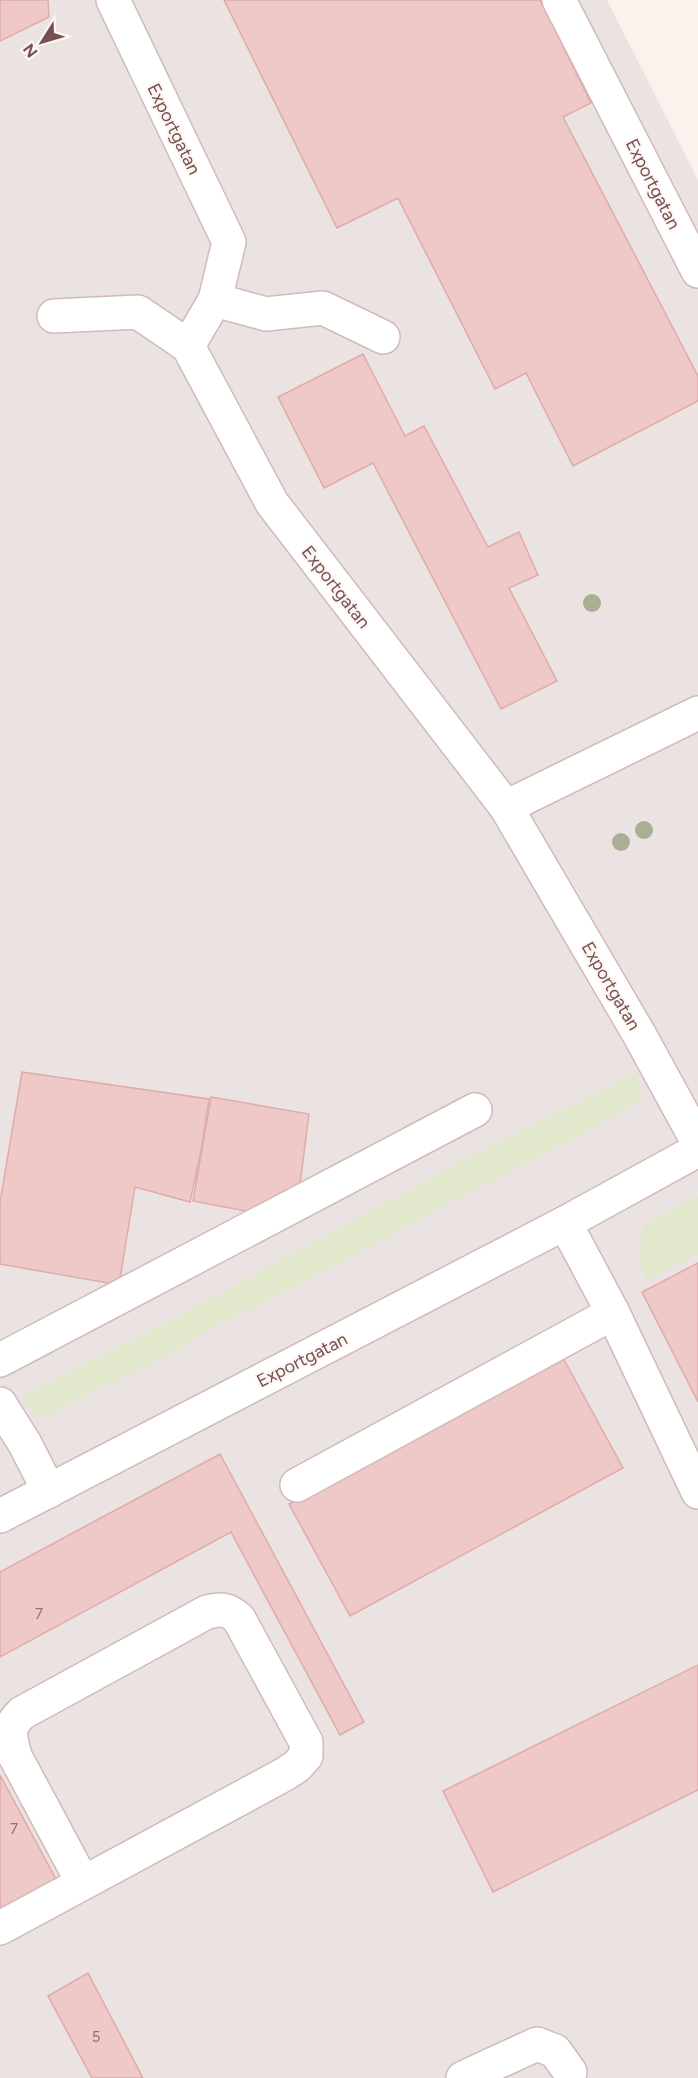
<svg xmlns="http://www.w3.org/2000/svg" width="698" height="2078" font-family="Figtree,sans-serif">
	<rect width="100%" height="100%" fill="#fbf1ed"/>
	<!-- industrial -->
	<path fill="#ebe3e1" d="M 0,0 L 607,0 L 698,180 L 698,2078 L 0,2078 Z"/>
	<!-- green -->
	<g fill="#e1e8cc">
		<path d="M 636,1073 L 643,1098 C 599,1126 553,1149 507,1173 C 418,1219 330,1269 241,1314 C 217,1323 198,1337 176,1350 C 144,1369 107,1383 73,1401 C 61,1407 53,1420 37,1417 L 22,1396 L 178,1317 L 444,1171 L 547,1117 L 591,1097 Z"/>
		<path d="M 698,1196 L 698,1253 L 646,1281 C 637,1262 638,1244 645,1224 Z"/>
	</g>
	<!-- building -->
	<g fill="#eec9c7" stroke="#dfaba9" stroke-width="1.5">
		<path d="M 0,0 L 48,0 L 49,17 L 0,41 Z"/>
		<path d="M 224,0 L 540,0 L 591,103 L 563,117 L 698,376 L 698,401 L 573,466 L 526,373 L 495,389 L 398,198 L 337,228 Z"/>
		<path d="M 363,354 L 405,436 L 424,426 L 488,547 L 519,532 L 538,575 L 509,588 L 557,681 L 501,709 L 373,463 L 324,488 L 278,397 Z"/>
		<path d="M 22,1072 L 209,1099 L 201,1151 L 190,1202 L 135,1187 L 119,1285 L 0,1264 L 0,1202 Z"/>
		<path d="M 211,1097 L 309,1114 L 299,1192 L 256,1213 L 193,1201 Z"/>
		<path d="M 698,1263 L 698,1402 L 642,1292 Z"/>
		<path d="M 562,1356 L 623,1468 L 350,1616 L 289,1504 Z"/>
		<path d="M 220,1454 L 364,1722 L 340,1735 L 231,1532 L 0,1657 L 0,1572 Z"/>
		<path d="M 698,1665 L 698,1790 L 493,1892 L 443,1791 Z"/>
		<path d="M 0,1775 L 58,1883 L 0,1915 Z"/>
		<path d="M 88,1973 L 143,2078 L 92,2078 L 48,1996 Z"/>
	</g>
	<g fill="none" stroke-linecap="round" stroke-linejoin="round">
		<defs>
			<g id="minor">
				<path d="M 113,0 L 229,242 L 215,300 L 188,346 L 272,503 L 506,807 L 639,1034 L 698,1142"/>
				<path d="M 559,0 L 698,271"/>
				<path d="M 215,300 L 266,314 L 323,308 L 383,337"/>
				<path d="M 54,316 L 138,312 L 188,346"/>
				<path d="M 506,807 L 698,713"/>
				<path d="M 613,1313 L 698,1492"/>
				<path d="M 0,1360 L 475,1110"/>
				<path d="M 0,1404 L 25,1444 L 49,1491"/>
				<path d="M 297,1485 L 613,1313 L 565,1223"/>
				<path d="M 0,1516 L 565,1223 L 698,1150"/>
				<path d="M 0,1928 L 285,1774 L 297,1766 L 306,1756 L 306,1742 L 239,1619 C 227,1608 221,1609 207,1612 L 22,1713 C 6,1728 10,1735 15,1756 L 83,1883"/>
				<path d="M 463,2078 L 537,2044 L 555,2051 L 570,2072"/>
			</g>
		</defs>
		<!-- minor casing -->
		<use href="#minor" stroke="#d2bab8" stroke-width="36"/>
		<!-- minor -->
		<use href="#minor" stroke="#fff" stroke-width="33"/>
	</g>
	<!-- trees -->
	<g fill="#aaae93">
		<circle cx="592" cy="603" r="9"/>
		<circle cx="644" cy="830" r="9"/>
		<circle cx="621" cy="842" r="9"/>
	</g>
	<g text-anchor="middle" stroke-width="4.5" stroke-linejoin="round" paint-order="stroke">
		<!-- number labels -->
		<g font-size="15" fill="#936f6e">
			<text x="39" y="1619">7</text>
			<text x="14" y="1834">7</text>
			<text x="96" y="2042">5</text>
		</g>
		<!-- street labels -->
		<g font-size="18" fill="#755151" stroke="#fef6f3">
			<text transform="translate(174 129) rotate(64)" y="6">Exportgatan</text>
			<text transform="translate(653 184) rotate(63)" y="6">Exportgatan</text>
			<text transform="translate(336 587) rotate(52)" y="6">Exportgatan</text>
			<text transform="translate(611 986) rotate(60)" y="6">Exportgatan</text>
			<text transform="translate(302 1360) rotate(-27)" y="6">Exportgatan</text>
		</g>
	</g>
	<!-- north arrow -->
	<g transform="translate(42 42) rotate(233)" stroke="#fef6f3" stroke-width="4.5" paint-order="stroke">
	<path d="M0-4.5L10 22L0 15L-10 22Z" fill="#755151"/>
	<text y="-9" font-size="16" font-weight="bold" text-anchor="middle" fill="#755151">N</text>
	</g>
</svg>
